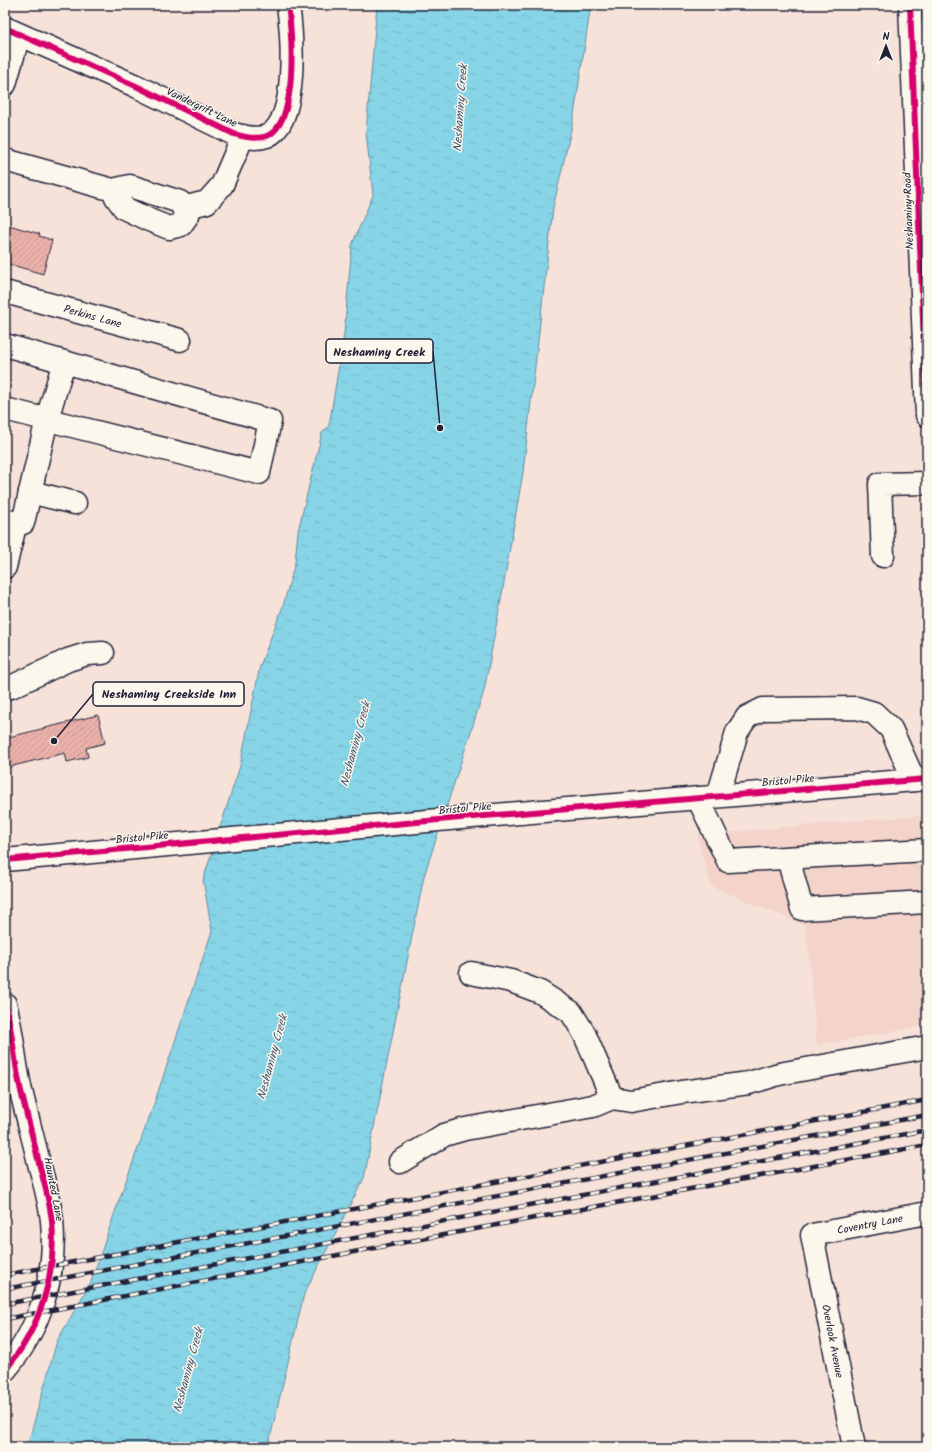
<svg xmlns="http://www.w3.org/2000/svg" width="932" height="1452" font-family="Kalam,sans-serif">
	<defs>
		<pattern id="water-ripples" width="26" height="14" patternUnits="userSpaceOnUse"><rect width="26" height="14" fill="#88d4e7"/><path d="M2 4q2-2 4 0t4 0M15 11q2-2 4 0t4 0" fill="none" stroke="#75b6c7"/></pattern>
		<pattern id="building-hatch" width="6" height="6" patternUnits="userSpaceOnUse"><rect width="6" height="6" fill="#ebb1a8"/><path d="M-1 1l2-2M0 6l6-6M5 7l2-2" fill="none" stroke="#c99892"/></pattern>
	</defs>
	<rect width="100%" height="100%" fill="#f6e2d8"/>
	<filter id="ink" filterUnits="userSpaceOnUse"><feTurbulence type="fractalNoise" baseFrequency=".025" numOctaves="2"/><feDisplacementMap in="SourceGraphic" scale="8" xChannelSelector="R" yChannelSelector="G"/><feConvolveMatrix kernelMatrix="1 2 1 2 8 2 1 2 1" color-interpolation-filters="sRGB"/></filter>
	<g filter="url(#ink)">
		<!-- built -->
		<path fill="#f3d3ca" d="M 927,815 L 927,1025 L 817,1045 L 806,926 L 711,886 L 697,835 Z"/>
		<!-- water -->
		<path fill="url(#water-ripples)" stroke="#5f8da2" d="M 377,5 L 591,5 L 573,121 L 553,208 L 523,472 L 502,594 L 484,691 L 424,876 L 364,1178 L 304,1294 L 268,1447 L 27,1447 L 57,1341 L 91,1282 L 118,1203 L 153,1107 L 212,931 L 203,880 L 240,766 L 260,666 L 283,606 L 295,563 L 298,531 L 322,433 L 329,426 L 344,334 L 352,245 L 373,195 L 366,132 Z"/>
		<!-- building -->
		<g fill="url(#building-hatch)" stroke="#22223b">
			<path d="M 5,224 L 40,234 L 39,236 L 52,240 L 43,274 L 5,263 Z"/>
			<path d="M 98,715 L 105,743 L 86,748 L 88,757 L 67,762 L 65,753 L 5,768 L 5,738 Z"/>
		</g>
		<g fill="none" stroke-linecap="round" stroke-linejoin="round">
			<defs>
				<g id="minor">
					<path d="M 910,5 L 927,415"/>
					<path d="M 5,28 L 136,86 L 234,134 C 244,137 256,140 267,136 C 299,122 292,34 288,5"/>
					<path d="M 5,84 L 19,35"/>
					<path d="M 5,160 L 113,190 L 130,186 L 180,202 L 188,215 L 181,225 L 169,228 L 149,220 L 124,208 L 116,197 L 113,190"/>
					<path d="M 183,208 L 207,202 L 222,185 L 243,136"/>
					<path id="s1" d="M 5,292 L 180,340"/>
					<path d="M 5,345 L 270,421 L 259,473 L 5,409"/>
					<path d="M 30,492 L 75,503"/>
					<path d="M 5,521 L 23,523 L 47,419 L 64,362"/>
					<path d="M 883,556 L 880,484 L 927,483"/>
					<path d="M 5,567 L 16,522"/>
					<path d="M 5,688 L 11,687 L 68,660 L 87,654 L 103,653"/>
					<path d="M 718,796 L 737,732 L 747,717 L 763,709 L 857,708 L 874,713 L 891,729 L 914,780"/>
					<path d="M 698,798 L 728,861 L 927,850"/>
					<path d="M 788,858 L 802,909 L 927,902"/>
					<path d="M 471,973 L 511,981 L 540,992 L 571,1012 L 584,1033 L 612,1098"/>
					<path d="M 5,1004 C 13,1032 14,1062 21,1091 C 27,1116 34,1142 40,1167 C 45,1185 50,1203 52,1221 C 57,1274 40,1330 5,1370"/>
					<path d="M 400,1162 L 444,1135 L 465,1129 L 593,1106 L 612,1098 L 631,1101 L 682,1092 L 749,1083 L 779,1074 L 927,1047"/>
					<path id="s2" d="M 854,1447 L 812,1235 L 927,1213"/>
				</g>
				<path id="major" d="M 5,860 L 460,818 L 927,779"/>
			</defs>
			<!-- minor casing -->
			<use href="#minor" stroke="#22223b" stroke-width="25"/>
			<!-- major casing -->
			<use href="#major" stroke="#22223b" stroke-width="25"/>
			<!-- minor -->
			<use href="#minor" stroke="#fbf7ec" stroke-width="22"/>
			<!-- major -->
			<use href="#major" stroke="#fbf7ec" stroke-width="22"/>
			<defs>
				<g id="rail">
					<path d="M 5,1275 L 927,1100"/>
					<path d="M 5,1289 L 927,1115"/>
					<path d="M 5,1304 L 927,1130"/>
					<path d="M 5,1319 L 411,1241 L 927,1145"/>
				</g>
			</defs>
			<!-- rail casing -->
			<use href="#rail" stroke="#22223b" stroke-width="4.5"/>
			<!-- rail -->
			<use href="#rail" stroke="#fbf7ec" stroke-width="3" stroke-dasharray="9" stroke-linecap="butt"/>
			<defs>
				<g id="cycleway">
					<path d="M 910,5 L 927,415"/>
					<path d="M 5,28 L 136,86 L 234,134 C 244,137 256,140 267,136 C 299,122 292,34 288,5"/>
					<path d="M 5,860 L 460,818 L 927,779"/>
					<path d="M 5,1004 C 13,1032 14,1062 21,1091 C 27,1116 34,1142 40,1167 C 45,1185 50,1203 52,1221 C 57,1274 40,1330 5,1370"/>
				</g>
			</defs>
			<!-- cycleway casing -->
			<use href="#cycleway" stroke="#fbf7ec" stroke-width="8"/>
			<!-- cycleway -->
			<use href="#cycleway" stroke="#d6006c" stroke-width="6"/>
		</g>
	</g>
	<g text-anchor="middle" stroke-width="3" stroke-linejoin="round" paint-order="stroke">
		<!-- street labels -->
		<g font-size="11" fill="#22223b" stroke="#fbf7ec">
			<text transform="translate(202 107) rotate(26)" y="4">Vandergrift Lane</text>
			<text transform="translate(908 211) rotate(-92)" y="4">Neshaminy Road</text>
			<text dy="4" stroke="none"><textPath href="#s1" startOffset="91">Perkins Lane</textPath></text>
			<text transform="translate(788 780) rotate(-5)" y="4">Bristol Pike</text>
			<text transform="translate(465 808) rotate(-5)" y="4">Bristol Pike</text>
			<text transform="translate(142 837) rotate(-5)" y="4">Bristol Pike</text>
			<text transform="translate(54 1189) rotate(79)" y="4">Haunted Lane</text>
			<text dy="4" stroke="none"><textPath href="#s2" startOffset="275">Coventry Lane</textPath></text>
			<text transform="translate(833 1341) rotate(79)" y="4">Overlook Avenue</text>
		</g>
		<!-- water labels -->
		<g font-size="12" font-style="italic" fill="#41576f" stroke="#fbf7ec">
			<text transform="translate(460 108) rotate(-86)" y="4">Neshaminy Creek</text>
			<text transform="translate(355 744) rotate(-75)" y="4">Neshaminy Creek</text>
			<text transform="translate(272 1057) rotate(-75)" y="4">Neshaminy Creek</text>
			<text transform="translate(188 1370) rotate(-75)" y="4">Neshaminy Creek</text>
		</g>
	</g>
	<!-- callouts -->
	<path fill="none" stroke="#22223b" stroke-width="1.5" d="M440 428L433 351M54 741L93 694"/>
	<g fill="#22223b" stroke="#fbf7ec" stroke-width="1.5">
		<circle cx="440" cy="428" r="4"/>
		<circle cx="54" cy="741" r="4"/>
	</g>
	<g fill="#fbf7ec" stroke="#22223b" stroke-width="1.5">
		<rect x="326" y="339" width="107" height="24" rx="4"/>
		<rect x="93" y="682" width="151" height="24" rx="4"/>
	</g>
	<g font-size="12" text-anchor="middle" font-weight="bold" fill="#22223b">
		<text x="379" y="356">Neshaminy Creek</text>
		<text x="169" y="698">Neshaminy Creekside Inn</text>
	</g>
	<!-- margin -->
	<rect width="932" height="1452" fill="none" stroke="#fbf7ec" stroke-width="20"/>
	<rect x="10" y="10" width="912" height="1432" fill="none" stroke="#22223b" stroke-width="1.5" filter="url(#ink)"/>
	<!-- north arrow -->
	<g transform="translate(886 46)" stroke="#fbf7ec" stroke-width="3" paint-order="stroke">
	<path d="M0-3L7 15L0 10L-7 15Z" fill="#22223b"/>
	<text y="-6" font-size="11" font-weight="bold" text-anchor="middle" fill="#22223b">N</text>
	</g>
</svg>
